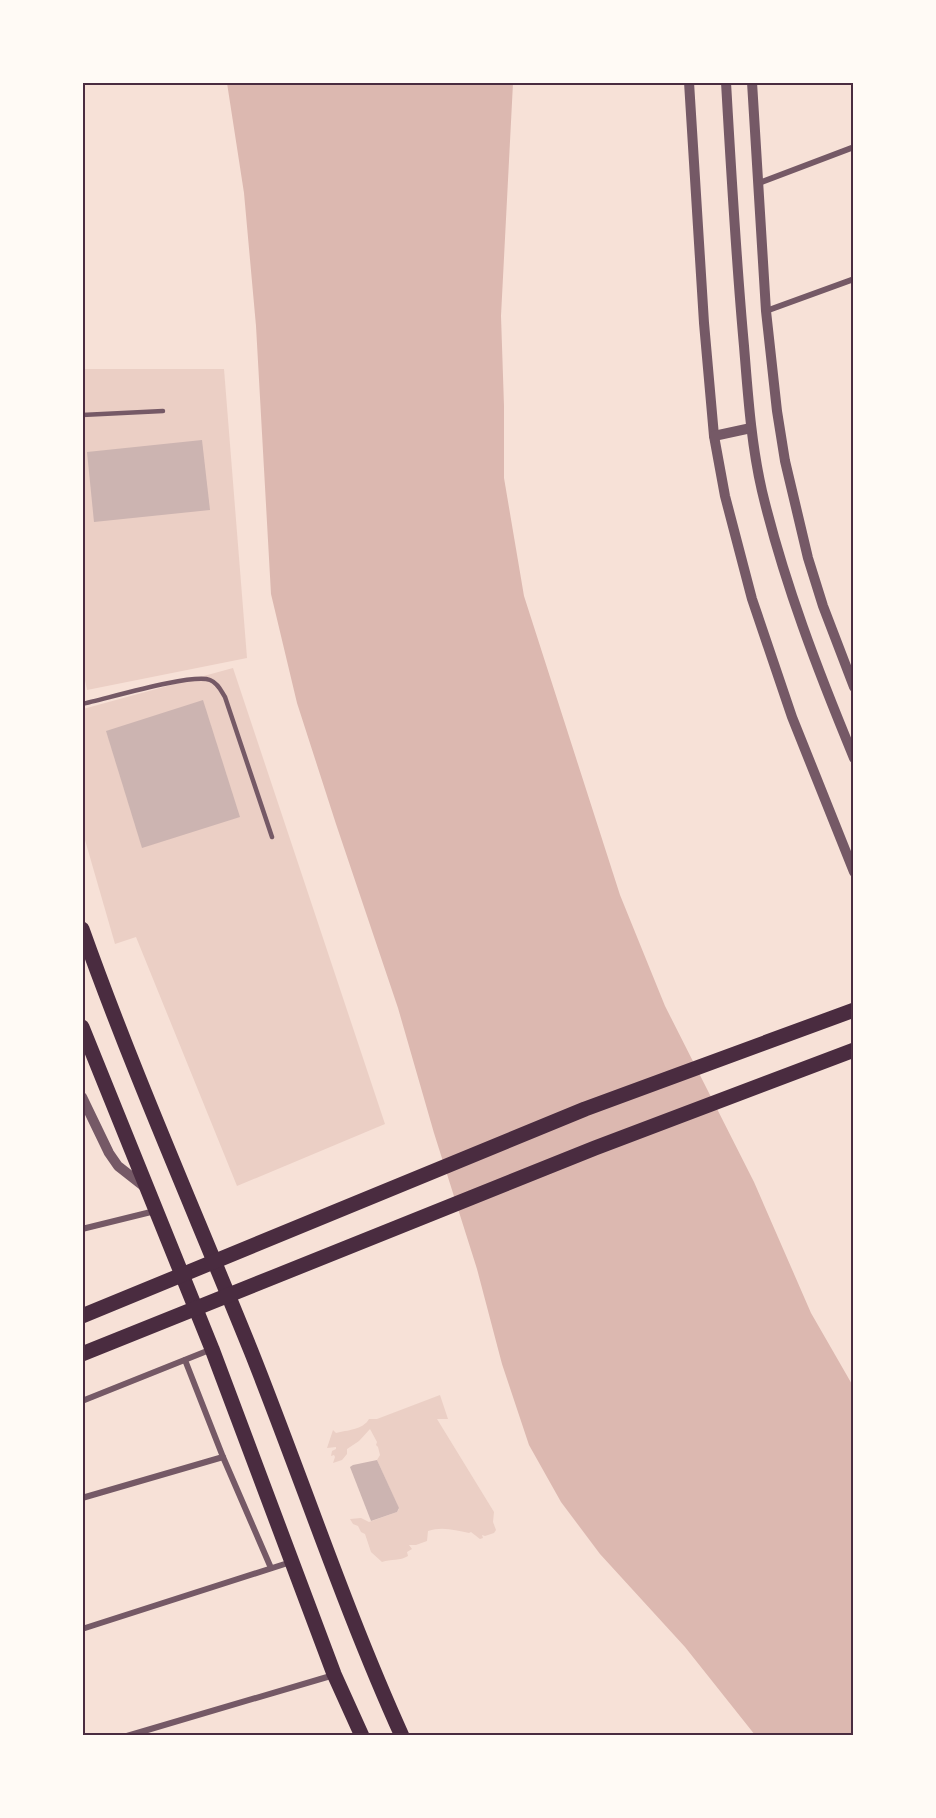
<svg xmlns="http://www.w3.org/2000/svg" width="936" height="1818" font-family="Lora,serif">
	<rect width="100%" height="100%" fill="#f7e1d7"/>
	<!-- green -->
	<g fill="#ebcfc5">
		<path d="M 82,369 L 224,369 L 247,658 L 87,690 L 82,665 Z"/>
		<path d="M 233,668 L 385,1124 L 237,1186 L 136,937 L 115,944 L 83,833 L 83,709 Z"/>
		<path d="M 440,1395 L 448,1419 L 437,1419 L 494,1512 L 493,1522 L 496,1530 L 494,1533 L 485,1536 L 482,1535 L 483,1538 L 480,1539 L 471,1532 L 469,1533 C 455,1530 442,1526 428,1531 L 427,1541 L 416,1545 L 409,1545 L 412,1549 L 407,1552 L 408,1556 C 400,1561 391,1559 382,1562 L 371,1552 L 365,1534 L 361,1532 L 358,1526 L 353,1524 L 350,1519 L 361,1518 L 369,1522 L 397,1512 L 399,1509 L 377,1460 L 380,1455 L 378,1447 L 376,1445 L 377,1442 L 370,1429 L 359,1441 L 347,1449 L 347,1454 L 342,1460 L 333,1463 L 335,1457 L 334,1455 L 331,1456 L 332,1451 L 336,1449 L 336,1447 L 327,1448 L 333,1430 L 336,1433 C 347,1430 363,1430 369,1419 L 377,1419 Z"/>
	</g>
	<!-- water -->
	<path fill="#dcb8b0" d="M 227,83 L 513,83 L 501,316 L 504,406 L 504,478 L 524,596 L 620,895 L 665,1006 L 754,1182 L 811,1313 L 853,1386 L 853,1735 L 755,1735 L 685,1647 L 600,1554 L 561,1502 L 529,1445 L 502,1364 L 477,1269 L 434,1133 L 398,1008 L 336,824 L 297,703 L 271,594 L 256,326 L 244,193 Z"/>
	<!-- building -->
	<g fill="#ccb4b1">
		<path d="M 202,440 L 210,510 L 94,522 L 87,452 Z"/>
		<path d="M 203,700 L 240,817 L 142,848 L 106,731 Z"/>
		<path d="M 377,1460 L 399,1508 L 397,1512 L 371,1521 L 350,1467 L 353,1465 Z"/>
	</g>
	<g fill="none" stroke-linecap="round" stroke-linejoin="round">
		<!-- service -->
		<g stroke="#755966" stroke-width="4.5">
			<path d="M 82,415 L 163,411"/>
			<path d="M 82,704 C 106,699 192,673 210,680 C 218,683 221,691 225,697 L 272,837"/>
		</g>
		<!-- minor -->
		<g stroke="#755966" stroke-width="6">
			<path d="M 759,183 L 854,147"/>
			<path d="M 766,311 L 854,279"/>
			<path d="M 82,1229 L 155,1211"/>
			<path d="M 185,1360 L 223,1457 L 271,1568"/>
			<path d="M 82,1401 L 212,1349"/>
			<path d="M 82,1498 L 223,1457"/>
			<path d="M 82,1629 L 291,1562"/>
			<path d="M 127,1736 L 334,1675"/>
		</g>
		<!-- tertiary -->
		<g stroke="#755966" stroke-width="10">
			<path d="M 689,82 L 704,323 L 714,436 L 725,496 L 752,599 L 792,717 L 854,872"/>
			<path d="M 726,82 C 731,170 736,259 744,346 C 748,395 751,443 762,491 C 784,583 818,671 854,758"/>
			<path d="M 752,82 L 766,311 L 777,411 L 785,461 L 808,558 L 823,606 L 854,687"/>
			<path d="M 714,436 L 751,428"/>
			<path d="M 82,1097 L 109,1153 L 118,1166 L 146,1188"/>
		</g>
		<!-- primary -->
		<g stroke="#4a2c40" stroke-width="15">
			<path d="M 82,929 C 133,1072 194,1210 251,1351 C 302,1479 345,1610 402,1736"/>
			<path d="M 82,1027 L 212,1349 L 334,1674 L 362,1736"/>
			<path d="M 82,1316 L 585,1109 L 854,1010"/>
			<path d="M 82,1354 L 595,1148 L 854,1050"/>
		</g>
	</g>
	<!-- border -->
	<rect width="936" height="1818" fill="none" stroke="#fffaf5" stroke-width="168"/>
	<rect x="84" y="84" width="768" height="1650" fill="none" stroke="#4a2c40" stroke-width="2"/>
</svg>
